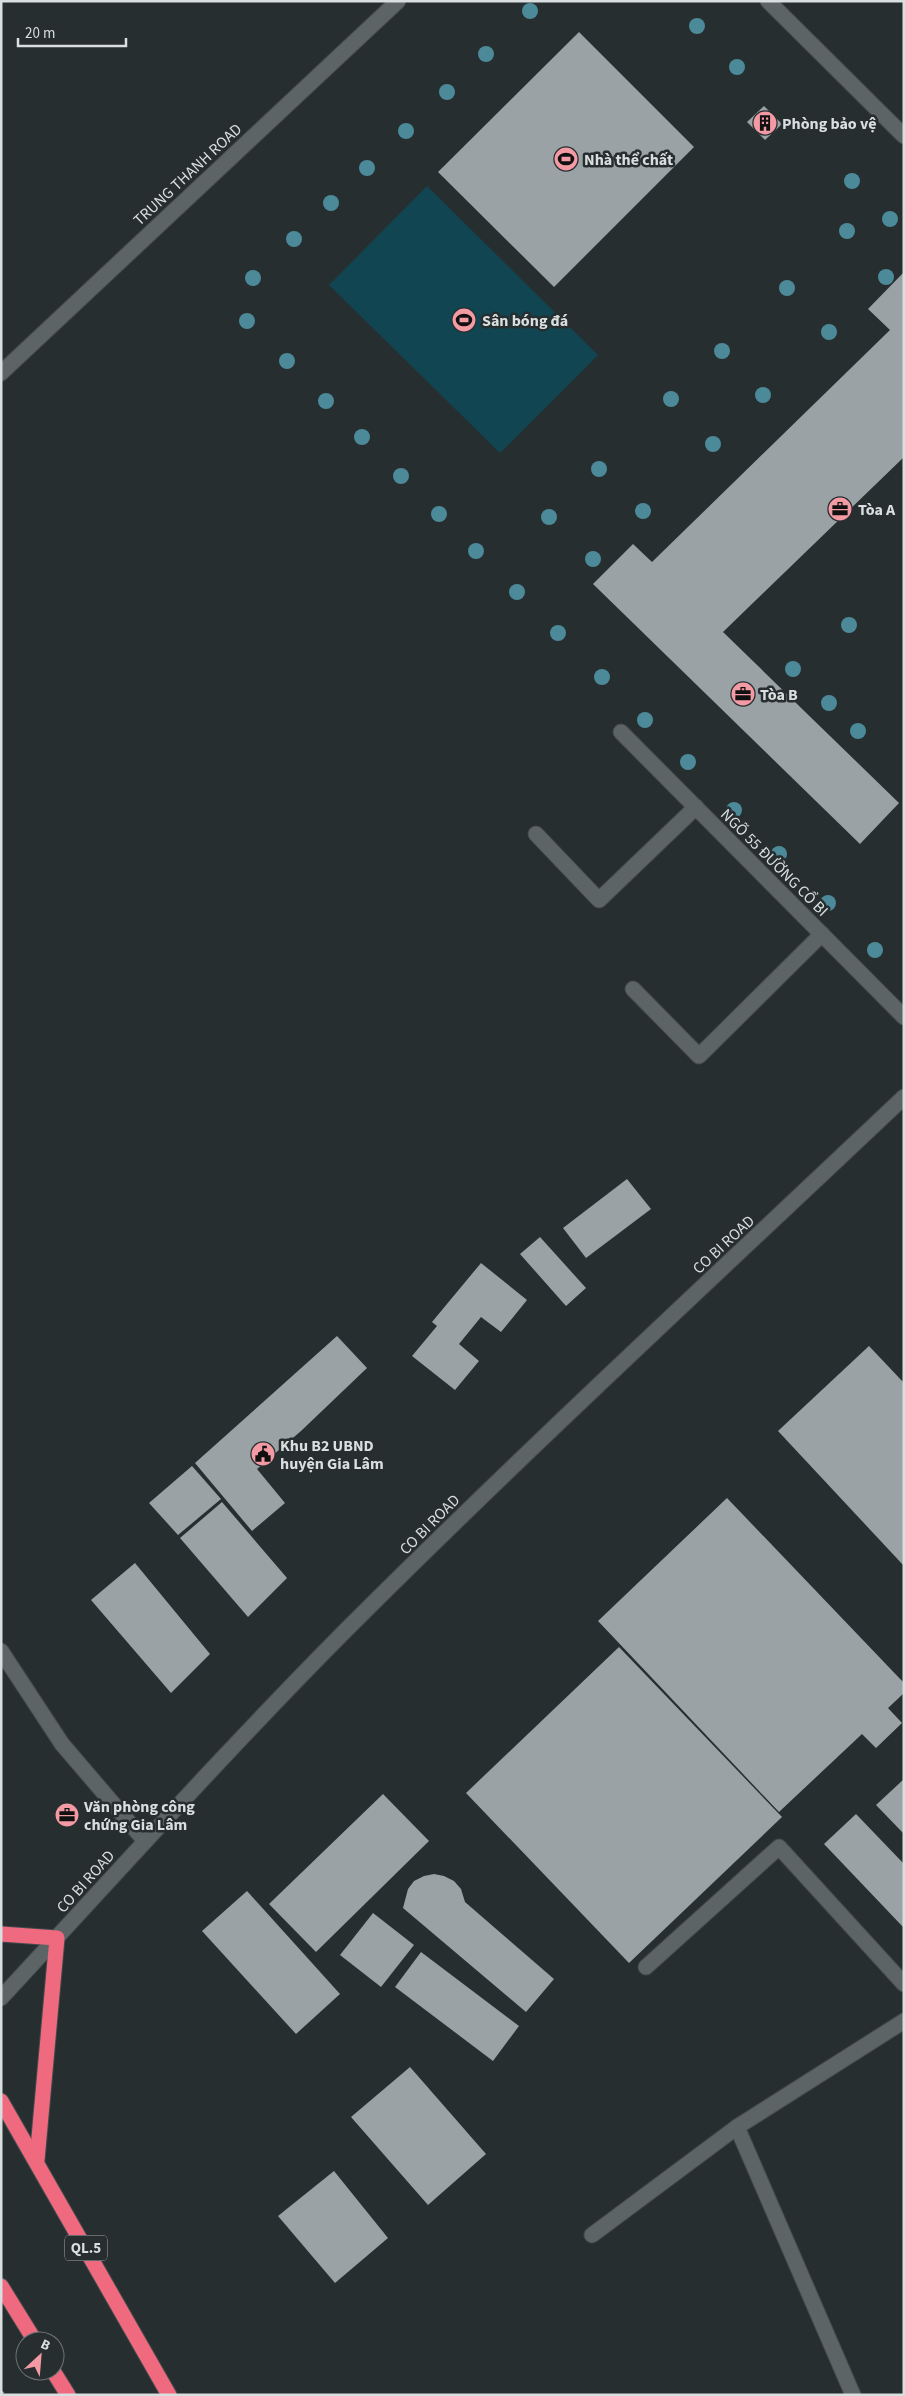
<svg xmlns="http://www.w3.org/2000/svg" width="905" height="2396" font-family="'Source Sans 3',sans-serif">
	<rect width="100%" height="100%" fill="#272e30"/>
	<!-- green -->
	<path fill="#114552" d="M 427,186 L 598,355 L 500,453 L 329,285 Z"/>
	<!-- building -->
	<g fill="#9aa2a5">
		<path d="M 579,32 L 694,147 L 554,287 L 438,172 Z"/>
		<path d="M 764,106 L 782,124 L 765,140 L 747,122 Z"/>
		<path d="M 904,272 L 904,457 L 723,632 L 899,803 L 860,844 L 593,584 L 633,544 L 652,562 L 890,330 L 868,309 Z"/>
		<path d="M 627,1179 L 651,1209 L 586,1258 L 563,1228 Z"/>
		<path d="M 540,1237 L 586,1288 L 566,1306 L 520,1254 Z"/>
		<path d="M 481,1263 L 527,1300 L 501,1332 L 481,1317 L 459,1344 L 479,1361 L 455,1390 L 412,1356 L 437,1326 L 432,1322 Z"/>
		<path d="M 337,1336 L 367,1368 L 301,1431 L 257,1469 L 285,1503 L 252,1531 L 195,1463 Z"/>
		<path d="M 869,1346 L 904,1383 L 904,1566 L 778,1431 Z"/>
		<path d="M 192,1466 L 221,1499 L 178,1535 L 149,1503 Z"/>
		<path d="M 727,1498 L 904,1683 L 904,1693 L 888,1708 L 902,1723 L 876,1748 L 862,1734 L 779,1812 L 598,1621 Z"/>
		<path d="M 222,1502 L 287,1578 L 248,1617 L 180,1538 Z"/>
		<path d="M 135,1563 L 210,1654 L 171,1693 L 91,1600 Z"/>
		<path d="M 619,1647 L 782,1817 L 629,1963 L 466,1793 Z"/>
		<path d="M 904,1779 L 904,1834 L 876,1805 Z"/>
		<path d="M 383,1794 L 429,1841 L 316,1952 L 269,1904 Z"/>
		<path d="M 856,1814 L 904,1864 L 904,1928 L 824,1844 Z"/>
		<path d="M 434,1874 L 444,1876 L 454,1881 L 461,1889 L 465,1902 L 554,1979 L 526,2012 L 403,1908 L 408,1889 L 414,1881 L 424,1876 Z"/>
		<path d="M 247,1891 L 340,1994 L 296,2034 L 202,1931 Z"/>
		<path d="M 373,1913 L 414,1945 L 381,1987 L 340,1955 Z"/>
		<path d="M 421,1952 L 519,2026 L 493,2061 L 395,1987 Z"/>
		<path d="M 410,2067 L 486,2154 L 428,2205 L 351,2117 Z"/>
		<path d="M 334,2171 L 388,2238 L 335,2283 L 278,2216 Z"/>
	</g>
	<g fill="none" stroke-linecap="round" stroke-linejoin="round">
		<defs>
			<g id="lane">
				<path d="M 621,732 L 904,1017"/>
				<path d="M 536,834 L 599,900 L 696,807"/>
				<path d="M 633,989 L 699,1056 L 822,934"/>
				<path d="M 1,1651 L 62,1744 L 145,1841"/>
			</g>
			<g id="street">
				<path d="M 768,1 L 904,136"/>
				<path d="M 646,1967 L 779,1847 L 904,1984"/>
				<path d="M 737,2127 L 853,2395"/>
				<path d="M 592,2235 L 737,2127 L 904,2021"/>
			</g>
			<g id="secondary">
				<path d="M 1,373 L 398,1"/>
				<path d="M 1,1998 C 114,1876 226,1751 343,1633 C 526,1450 716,1275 904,1097"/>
			</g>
			<g id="highway">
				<path d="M 1,1934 L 57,1938 L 37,2160"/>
				<path d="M 1,2101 L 169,2395"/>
				<path d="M 1,2286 L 35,2341"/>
				<path d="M 53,2371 L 68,2395"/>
			</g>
		</defs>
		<!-- lane casing -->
		<use href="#lane" stroke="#444a4c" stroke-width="17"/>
		<!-- street casing -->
		<use href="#street" stroke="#444a4c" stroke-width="17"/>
		<!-- secondary casing -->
		<use href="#secondary" stroke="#444a4c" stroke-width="17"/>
		<!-- highway casing -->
		<use href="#highway" stroke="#444a4c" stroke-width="17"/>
		<!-- lane -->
		<use href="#lane" stroke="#5c6466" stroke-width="15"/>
		<!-- street -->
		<use href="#street" stroke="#5c6466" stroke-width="15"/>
		<!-- secondary -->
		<use href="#secondary" stroke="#5c6466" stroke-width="15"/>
		<!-- highway -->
		<use href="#highway" stroke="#ef6a7e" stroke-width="15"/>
		<!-- rail -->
		<path stroke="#b6bbbc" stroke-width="4" stroke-dasharray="2.5 5" stroke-linecap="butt" d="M 1,2392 L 3,2395"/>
	</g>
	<!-- trees -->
	<g fill="#4c8a9a">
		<circle cx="530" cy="11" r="8"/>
		<circle cx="697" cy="26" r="8"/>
		<circle cx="486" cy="54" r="8"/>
		<circle cx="737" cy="67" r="8"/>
		<circle cx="447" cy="92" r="8"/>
		<circle cx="406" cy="131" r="8"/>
		<circle cx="367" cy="168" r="8"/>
		<circle cx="852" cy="181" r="8"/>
		<circle cx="331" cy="203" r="8"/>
		<circle cx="890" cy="219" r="8"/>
		<circle cx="847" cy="231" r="8"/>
		<circle cx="294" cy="239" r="8"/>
		<circle cx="886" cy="277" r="8"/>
		<circle cx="253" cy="278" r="8"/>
		<circle cx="787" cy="288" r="8"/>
		<circle cx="247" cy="321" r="8"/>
		<circle cx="829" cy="332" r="8"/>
		<circle cx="722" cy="351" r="8"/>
		<circle cx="287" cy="361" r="8"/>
		<circle cx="763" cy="395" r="8"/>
		<circle cx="671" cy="399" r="8"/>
		<circle cx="326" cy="401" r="8"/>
		<circle cx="362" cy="437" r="8"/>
		<circle cx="713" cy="444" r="8"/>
		<circle cx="599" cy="469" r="8"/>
		<circle cx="401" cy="476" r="8"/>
		<circle cx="643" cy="511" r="8"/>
		<circle cx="439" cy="514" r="8"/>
		<circle cx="549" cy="517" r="8"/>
		<circle cx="476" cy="551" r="8"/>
		<circle cx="593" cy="559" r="8"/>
		<circle cx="517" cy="592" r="8"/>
		<circle cx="849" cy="625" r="8"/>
		<circle cx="558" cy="633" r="8"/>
		<circle cx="793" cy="669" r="8"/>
		<circle cx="602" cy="677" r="8"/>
		<circle cx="829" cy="703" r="8"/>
		<circle cx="645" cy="720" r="8"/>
		<circle cx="858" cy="731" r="8"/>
		<circle cx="688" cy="762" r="8"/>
		<circle cx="734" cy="810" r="8"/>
		<circle cx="779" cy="854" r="8"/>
		<circle cx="828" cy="903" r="8"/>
		<circle cx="875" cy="950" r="8"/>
	</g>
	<!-- icons -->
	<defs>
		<symbol id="building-disc" viewBox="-11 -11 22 22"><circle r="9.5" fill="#f49aa4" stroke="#272e30"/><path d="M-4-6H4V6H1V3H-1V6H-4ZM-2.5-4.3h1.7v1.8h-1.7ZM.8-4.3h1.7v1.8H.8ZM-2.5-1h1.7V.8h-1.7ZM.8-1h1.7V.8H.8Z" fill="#111"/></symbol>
		<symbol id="stadium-disc" viewBox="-11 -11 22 22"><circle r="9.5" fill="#f49aa4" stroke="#272e30"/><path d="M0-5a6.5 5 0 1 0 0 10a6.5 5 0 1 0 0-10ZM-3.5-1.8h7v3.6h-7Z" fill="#111"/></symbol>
		<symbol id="office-disc" viewBox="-11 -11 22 22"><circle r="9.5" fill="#f49aa4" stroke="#272e30"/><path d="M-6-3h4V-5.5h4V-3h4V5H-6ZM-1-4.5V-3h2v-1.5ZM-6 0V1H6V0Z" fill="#111"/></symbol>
		<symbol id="civic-disc" viewBox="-11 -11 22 22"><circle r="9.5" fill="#f49aa4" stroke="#272e30"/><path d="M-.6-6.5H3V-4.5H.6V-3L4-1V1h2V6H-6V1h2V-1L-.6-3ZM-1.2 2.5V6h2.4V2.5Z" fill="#111"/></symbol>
	</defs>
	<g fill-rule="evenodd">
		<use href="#building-disc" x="751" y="109" width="28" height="28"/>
		<use href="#stadium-disc" x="552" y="145" width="28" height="28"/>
		<use href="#stadium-disc" x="450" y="306" width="28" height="28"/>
		<use href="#office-disc" x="826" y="495" width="28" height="28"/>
		<use href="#office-disc" x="729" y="680" width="28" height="28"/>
		<use href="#civic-disc" x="249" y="1440" width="28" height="28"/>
		<use href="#office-disc" x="53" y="1801" width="28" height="28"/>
	</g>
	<g text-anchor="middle" stroke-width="5" stroke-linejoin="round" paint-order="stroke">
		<!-- shield labels -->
		<rect fill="#272e30" stroke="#a4a9aa" stroke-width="1" x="65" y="2235.5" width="42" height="25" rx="4"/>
		<g font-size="15" font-weight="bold" fill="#d9dedf">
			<text x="86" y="2253">QL.5</text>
		</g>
		<!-- poi labels -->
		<g font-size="16" font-weight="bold" fill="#d9dedf" stroke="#272e30" text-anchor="start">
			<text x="782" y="129">Phòng bảo vệ</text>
			<text x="584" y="165">Nhà thể chất</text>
			<text x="482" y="326">Sân bóng đá</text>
			<text x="858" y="515">Tòa A</text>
			<text x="760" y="700">Tòa B</text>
			<text x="280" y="1451">Khu B2 UBND<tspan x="280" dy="18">huyện Gia Lâm</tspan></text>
			<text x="84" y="1812">Văn phòng công<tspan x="84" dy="18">chứng Gia Lâm</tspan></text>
		</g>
		<!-- street labels -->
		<g font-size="16" fill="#d9dedf" stroke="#272e30">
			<text transform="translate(187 174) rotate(-43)" y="6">TRUNG THANH ROAD</text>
			<text transform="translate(775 862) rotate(45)" y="6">NGÕ 55 ĐƯỜNG CỔ BI</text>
			<text transform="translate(723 1244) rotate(-43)" y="6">CO BI ROAD</text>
			<text transform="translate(429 1524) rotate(-45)" y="6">CO BI ROAD</text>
			<text transform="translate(85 1881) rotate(-48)" y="6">CO BI ROAD</text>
		</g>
	</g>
	<!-- border -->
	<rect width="905" height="2396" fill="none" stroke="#d9dedf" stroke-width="5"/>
	<!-- north arrow -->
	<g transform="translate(40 2356) rotate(26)"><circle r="24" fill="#272e30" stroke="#6e7476"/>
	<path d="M0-4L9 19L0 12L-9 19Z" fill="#f49aa4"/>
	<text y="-8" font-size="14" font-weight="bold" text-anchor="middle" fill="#d9dedf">B</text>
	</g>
	<!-- scale -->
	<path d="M18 38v8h108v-8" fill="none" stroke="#d9dedf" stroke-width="2.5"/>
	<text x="25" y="38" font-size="15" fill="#d9dedf" stroke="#272e30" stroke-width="4" paint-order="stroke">20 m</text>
</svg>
